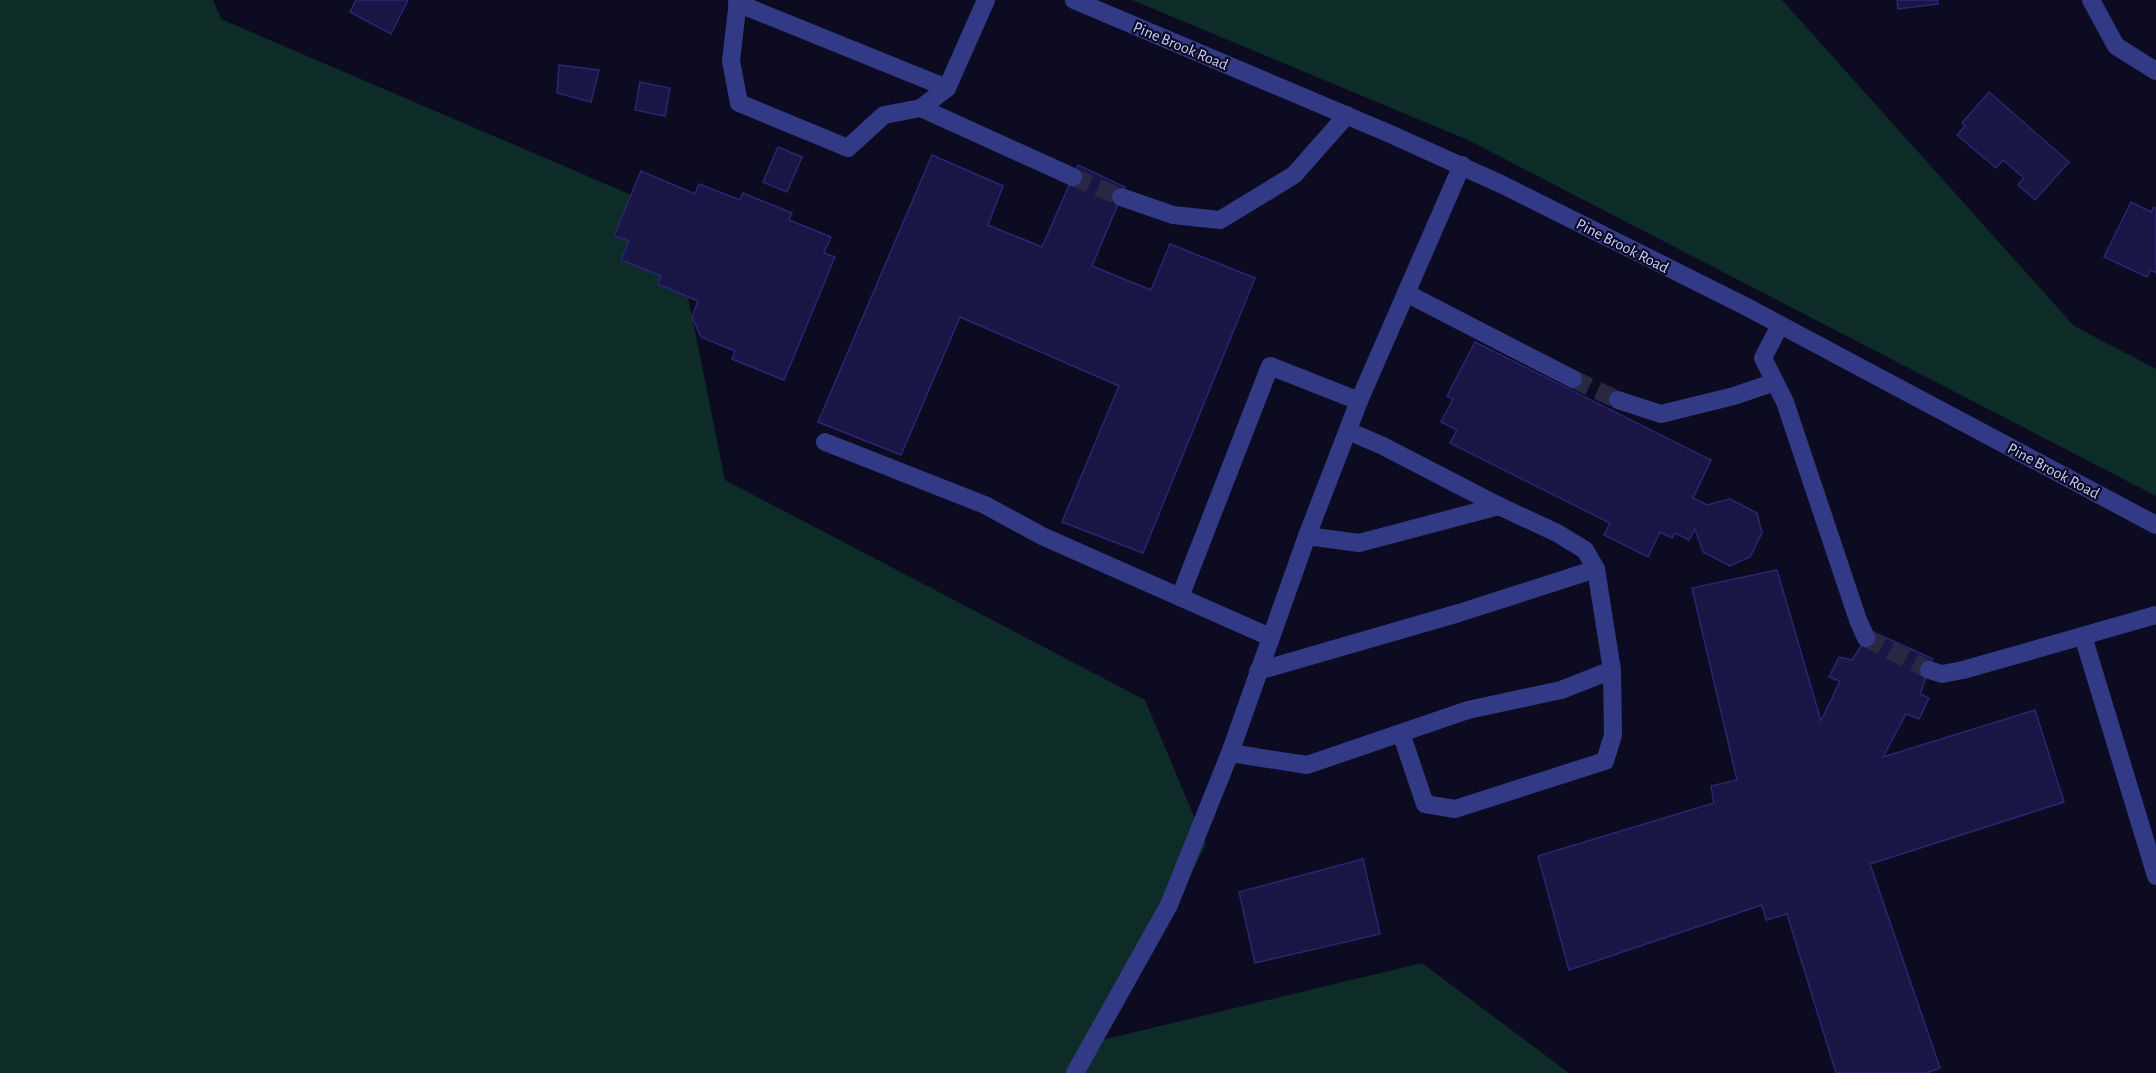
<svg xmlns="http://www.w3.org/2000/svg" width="2156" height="1073" font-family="'Alegreya Sans',sans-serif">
	<rect width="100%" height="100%" fill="#0c0b21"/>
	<!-- green -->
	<g fill="#0e2c27">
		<path d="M 0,0 L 213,0 L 221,19 L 671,212 L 725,480 L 1145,700 L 1206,845 L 1102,1040 L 1422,963 L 1569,1073 L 0,1073 Z"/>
		<path d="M 1132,0 L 1782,0 L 2074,326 L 2156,369 L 2156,496 L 1468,140 Z"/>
	</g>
	<!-- building -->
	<g fill="#191544" stroke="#2b2572" stroke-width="1.5">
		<path d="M 356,0 L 408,0 L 391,34 L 350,12 Z"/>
		<path d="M 1897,0 L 1938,0 L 1938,4 L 1898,9 Z"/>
		<path d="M 559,65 L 599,70 L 591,102 L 557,93 Z"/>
		<path d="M 640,82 L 670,88 L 665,116 L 635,110 Z"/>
		<path d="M 1989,92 L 2069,162 L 2035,200 L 2018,185 L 2024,178 L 2003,160 L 1996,168 L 1957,135 L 1965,126 L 1962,123 Z"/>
		<path d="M 778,147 L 802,157 L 787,192 L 763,182 Z"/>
		<path d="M 932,155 L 1003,186 L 988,225 L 1042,247 L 1078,165 L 1125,187 L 1092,266 L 1151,290 L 1170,244 L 1255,278 L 1143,553 L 1062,522 L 1119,386 L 960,317 L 901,455 L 818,422 Z"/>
		<path d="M 641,171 L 695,194 L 699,184 L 740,200 L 743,193 L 792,213 L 789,220 L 831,237 L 824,253 L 835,257 L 784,380 L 732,359 L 735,351 L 701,337 L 692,317 L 698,301 L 658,284 L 661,276 L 621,260 L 629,241 L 614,236 Z"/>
		<path d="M 2131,202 L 2151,212 L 2154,207 L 2156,209 L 2156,273 L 2150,270 L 2147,277 L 2104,257 Z"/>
		<path d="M 1475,342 L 1711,460 L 1693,498 L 1707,505 L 1730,499 L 1757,513 L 1762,533 L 1750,557 L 1730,566 L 1703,552 L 1695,529 L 1689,540 L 1675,533 L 1672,538 L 1660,532 L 1648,557 L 1604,535 L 1610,523 L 1450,443 L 1457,430 L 1441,422 L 1453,399 L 1447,396 Z"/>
		<path d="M 1777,570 L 1821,721 L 1840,681 L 1829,677 L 1839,657 L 1852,660 L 1871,631 L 1933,659 L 1920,694 L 1929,698 L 1919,719 L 1906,714 L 1883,757 L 2035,710 L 2064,802 L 1870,864 L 1940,1068 L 1926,1073 L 1836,1073 L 1787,914 L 1766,920 L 1762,905 L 1569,970 L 1538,856 L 1714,803 L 1711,786 L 1737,780 L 1692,588 Z"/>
		<path d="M 1363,859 L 1380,934 L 1255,963 L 1239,892 Z"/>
	</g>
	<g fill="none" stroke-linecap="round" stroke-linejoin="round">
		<!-- minor-tunnel -->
		<g stroke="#292842" stroke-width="18" stroke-dasharray="18 9" stroke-linecap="butt">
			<path d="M 1073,177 L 1121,197"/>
			<path d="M 1573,379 L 1618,400"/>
			<path d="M 1866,638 L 1929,670"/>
		</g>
		<!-- minor -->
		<g stroke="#323985" stroke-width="18">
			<path d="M 738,0 L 731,61 L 739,103 L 848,148 L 884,115 L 921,108 L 947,88 L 986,0"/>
			<path d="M 1074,0 L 1388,133 L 1503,185 L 1745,306 L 2156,525"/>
			<path d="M 2091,0 L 2116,46 L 2156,71"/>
			<path d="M 737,3 L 947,88"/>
			<path d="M 921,108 L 1073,177"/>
			<path d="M 1121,197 L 1173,215 L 1220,220 L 1294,175 L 1347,115"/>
			<path d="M 1406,293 L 1573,379"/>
			<path d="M 1780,325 L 1763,358 L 1785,402 L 1858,620 L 1866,638"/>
			<path d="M 1618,400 L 1661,414 L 1734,396 L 1775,382"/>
			<path d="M 825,442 L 985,505 L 1042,536 L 1270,637"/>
			<path d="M 1307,536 L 1359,543 L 1499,506"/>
			<path d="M 1180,597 L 1270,366 L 1359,401"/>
			<path d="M 2083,636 L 2156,876"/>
			<path d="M 1929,670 L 1942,674 L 1963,670 L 2156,615"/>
			<path d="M 1258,671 L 1459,613 L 1596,569"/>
			<path d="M 1401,733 L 1425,804 L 1455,809 L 1605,761 L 1613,735 L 1612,670"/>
			<path d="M 1230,753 L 1307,765 L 1468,710 L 1561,690 L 1612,670 L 1596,569 L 1585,550 L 1557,533 L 1499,506 L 1381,445 L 1348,431"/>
			<path d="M 1075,1073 L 1169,905 L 1230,753 L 1307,536 L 1359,401 L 1462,165"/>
		</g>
	</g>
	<g text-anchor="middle" stroke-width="4.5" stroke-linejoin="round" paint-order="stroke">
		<!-- street labels -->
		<g font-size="16" fill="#cbccff" stroke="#0c0b21">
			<text transform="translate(1181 45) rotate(23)" y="6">Pine Brook Road</text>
			<text transform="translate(1623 245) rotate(27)" y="6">Pine Brook Road</text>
			<text transform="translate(2054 470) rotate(28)" y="6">Pine Brook Road</text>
		</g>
	</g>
</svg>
